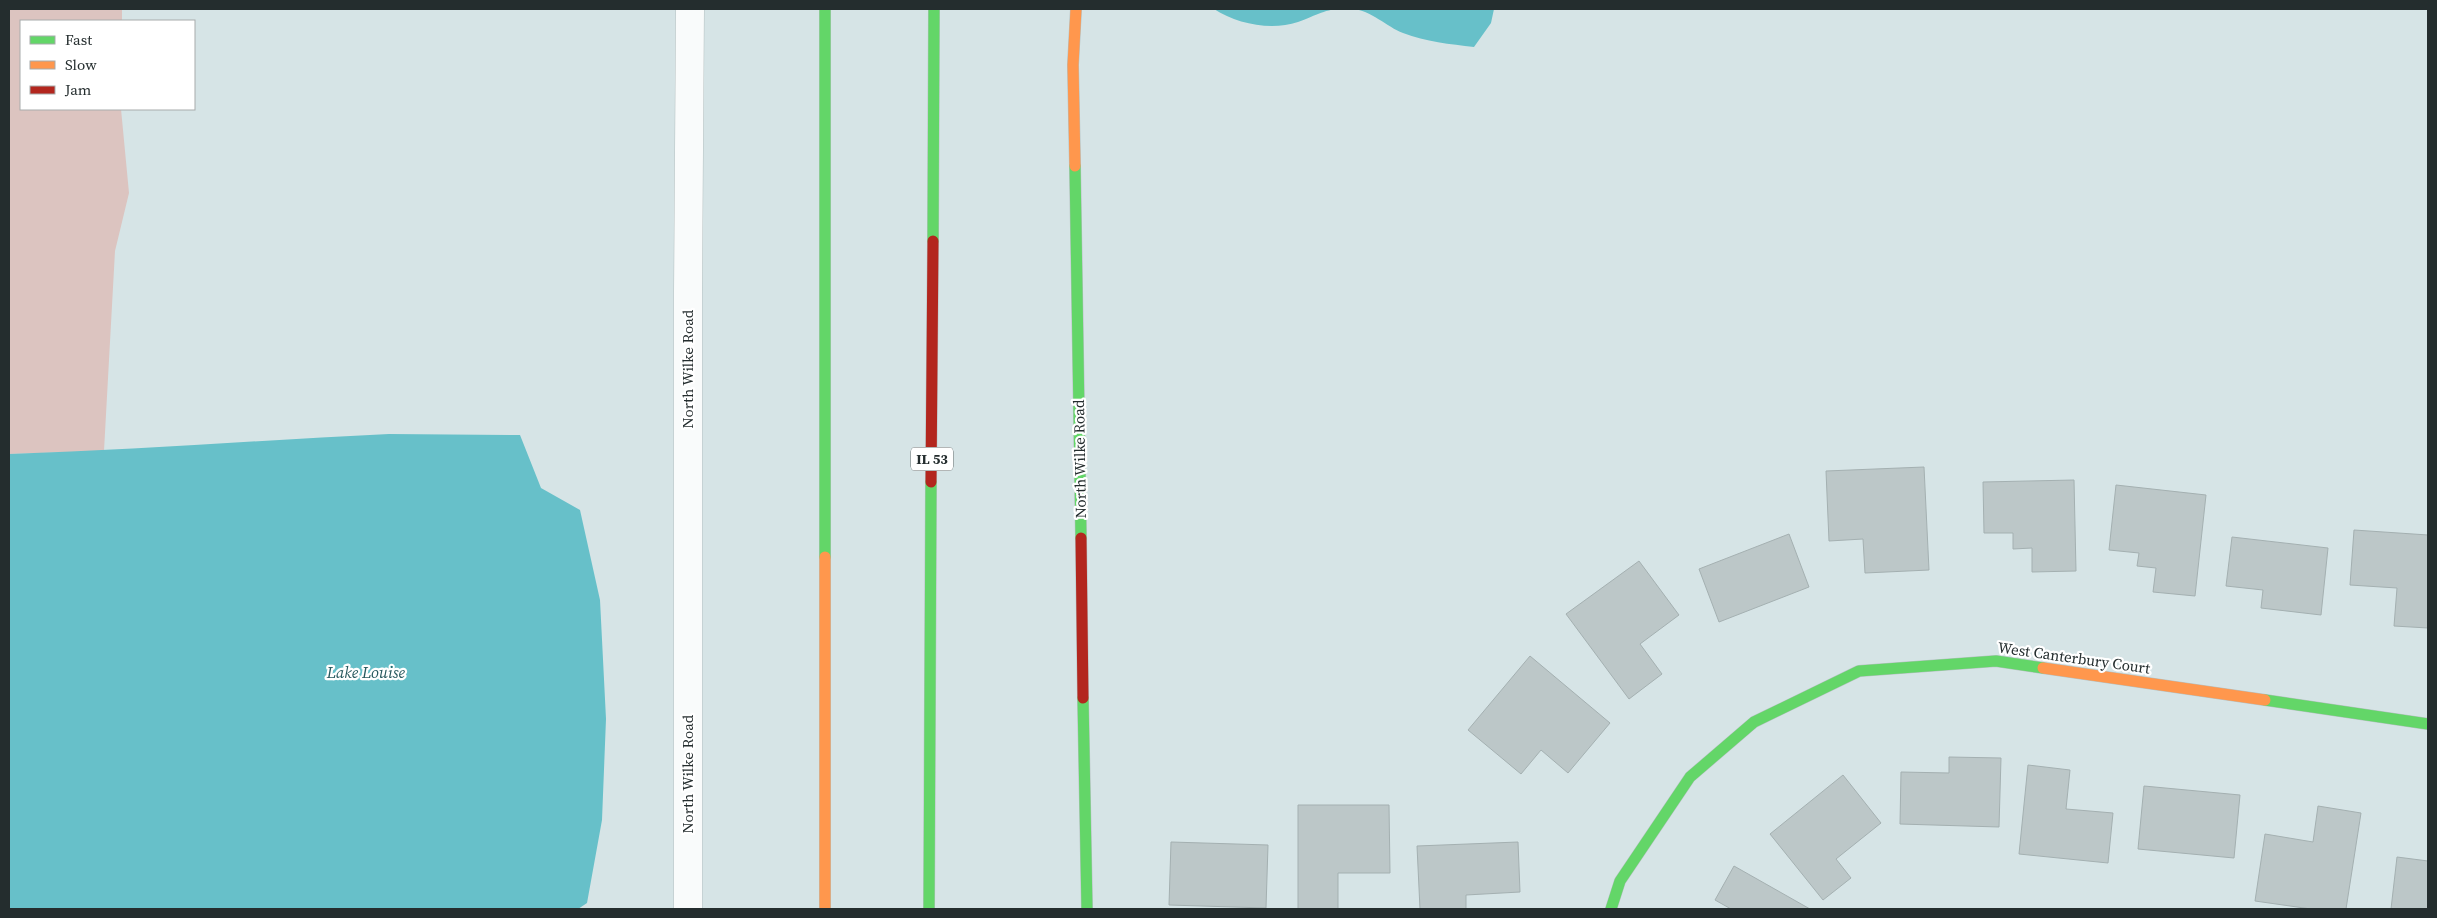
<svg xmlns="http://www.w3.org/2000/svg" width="2437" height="918" font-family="'Source Serif 4',serif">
	<rect width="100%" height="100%" fill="#d6e4e6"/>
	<!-- green -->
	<path fill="#dcc4c0" d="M 9,9 L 122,9 L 122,21 L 21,21 L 21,109 L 121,109 L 129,193 L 115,251 L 104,451 L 9,454 Z"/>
	<!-- water -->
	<g fill="#67c0c9">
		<path d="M 1214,9 L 1494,9 L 1491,23 L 1474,47 C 1450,44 1426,42 1403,33 C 1387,27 1371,10 1352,9 C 1327,7 1320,14 1298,22 C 1271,31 1237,24 1214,9 Z"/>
		<path d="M 389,434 L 520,435 L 541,488 L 580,510 L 600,600 L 606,719 L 602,820 L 587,903 L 578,909 L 9,909 L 9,454 C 136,450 263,440 389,434 Z"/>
	</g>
	<!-- building -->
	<g fill="#bcc7c8" stroke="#a4b0b1">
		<path d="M 1924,467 L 1929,570 L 1865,573 L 1863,539 L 1829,541 L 1826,471 Z"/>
		<path d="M 2074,480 L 2076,571 L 2032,572 L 2032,548 L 2013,549 L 2013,533 L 1984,533 L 1983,482 Z"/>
		<path d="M 2116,485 L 2206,495 L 2195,596 L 2153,592 L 2156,568 L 2137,566 L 2139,553 L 2109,550 Z"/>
		<path d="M 2354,530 L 2428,535 L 2428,628 L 2394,626 L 2397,588 L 2350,585 Z"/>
		<path d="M 1789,534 L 1809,587 L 1719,622 L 1699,569 Z"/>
		<path d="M 2232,537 L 2328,548 L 2321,615 L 2261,608 L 2263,590 L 2226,586 Z"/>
		<path d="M 1639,561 L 1679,615 L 1640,644 L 1662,674 L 1629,699 L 1566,614 Z"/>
		<path d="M 1530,656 L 1610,723 L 1568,773 L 1541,750 L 1521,774 L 1468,730 Z"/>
		<path d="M 1949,757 L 2001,758 L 1999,827 L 1900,824 L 1901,772 L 1949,773 Z"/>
		<path d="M 2028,765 L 2070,770 L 2066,809 L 2113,813 L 2108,863 L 2019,854 Z"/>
		<path d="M 1843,775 L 1881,823 L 1836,859 L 1851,878 L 1823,900 L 1770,834 Z"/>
		<path d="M 2144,786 L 2240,795 L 2234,858 L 2138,849 Z"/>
		<path d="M 1298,805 L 1389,805 L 1390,873 L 1338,873 L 1338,909 L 1298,909 Z"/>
		<path d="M 2318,806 L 2361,813 L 2346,909 L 2311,909 L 2255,901 L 2265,834 L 2313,842 Z"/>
		<path d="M 1171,842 L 1268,845 L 1266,908 L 1169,905 Z"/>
		<path d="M 1518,842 L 1520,892 L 1466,895 L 1466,909 L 1420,909 L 1417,846 Z"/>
		<path d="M 2397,857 L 2428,861 L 2428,909 L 2391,909 Z"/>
		<path d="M 1734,866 L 1810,909 L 1731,909 L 1715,900 Z"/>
	</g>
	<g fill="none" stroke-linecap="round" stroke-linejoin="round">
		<defs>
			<path id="street" d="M 688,909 L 688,293 L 690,9"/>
			<g id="fast">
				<path d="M 825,9 L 825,557"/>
				<path d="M 1075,166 L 1081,538"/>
				<path d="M 933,241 L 934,9"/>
				<path d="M 1083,698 L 1087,909"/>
				<path d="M 2265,700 L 2428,724"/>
				<path d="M 929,909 L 931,482"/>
				<path d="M 1611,909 L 1620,881 L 1690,777 L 1754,722 L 1859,671 L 1996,661 L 2043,668"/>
			</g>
			<g id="slow">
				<path d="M 1075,166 L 1073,65 L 1076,9"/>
				<path d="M 825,557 L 825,909"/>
				<path d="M 2043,668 L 2265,700"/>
			</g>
			<g id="jam">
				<path d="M 931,482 L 933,241"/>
				<path d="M 1081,538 L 1083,698"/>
			</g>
		</defs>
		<!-- street casing -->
		<use href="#street" stroke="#b5c0c1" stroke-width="29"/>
		<!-- fast casing -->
		<use href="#fast" stroke="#b5c0c1" stroke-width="12"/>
		<!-- slow casing -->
		<use href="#slow" stroke="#b5c0c1" stroke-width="12"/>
		<!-- jam casing -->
		<use href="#jam" stroke="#b5c0c1" stroke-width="12"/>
		<!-- street -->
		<use href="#street" stroke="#f9fbfb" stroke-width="28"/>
		<!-- fast -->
		<use href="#fast" stroke="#63d668" stroke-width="11"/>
		<!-- slow -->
		<use href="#slow" stroke="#ff974d" stroke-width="11"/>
		<!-- jam -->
		<use href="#jam" stroke="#b3261e" stroke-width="11"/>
	</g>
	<g text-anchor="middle" stroke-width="4.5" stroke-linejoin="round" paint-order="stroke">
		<!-- shield labels -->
		<rect fill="#fff" stroke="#666c6d" stroke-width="1" x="911" y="447.5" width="42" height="23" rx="4"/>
		<g font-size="14" font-weight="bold" fill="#242d2e">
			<text x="932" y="464">IL 53</text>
		</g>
		<!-- street labels -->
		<g font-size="15" fill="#242d2e" stroke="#fff">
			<text transform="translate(688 369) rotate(-90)" y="5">North Wilke Road</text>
			<text transform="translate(1080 459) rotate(-91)" y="5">North Wilke Road</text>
			<text transform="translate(2074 658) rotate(8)" y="5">West Canterbury Court</text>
			<text transform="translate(688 774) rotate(-90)" y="5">North Wilke Road</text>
		</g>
		<!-- water labels -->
		<g font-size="16" font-style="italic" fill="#26585d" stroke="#fff">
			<text x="366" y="678">Lake Louise</text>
		</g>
	</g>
	<!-- border -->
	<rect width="2437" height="918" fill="none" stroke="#242d2e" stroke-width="20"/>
	<!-- legend -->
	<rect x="20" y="20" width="175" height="90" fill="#ffffff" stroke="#a7abab"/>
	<rect x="30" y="36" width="25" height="8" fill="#63d668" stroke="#a7abab"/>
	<text x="65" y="45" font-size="15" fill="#242d2e">Fast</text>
	<rect x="30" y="61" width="25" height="8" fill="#ff974d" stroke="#a7abab"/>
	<text x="65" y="70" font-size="15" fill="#242d2e">Slow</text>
	<rect x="30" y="86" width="25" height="8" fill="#b3261e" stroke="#a7abab"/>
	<text x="65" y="95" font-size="15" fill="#242d2e">Jam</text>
</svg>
